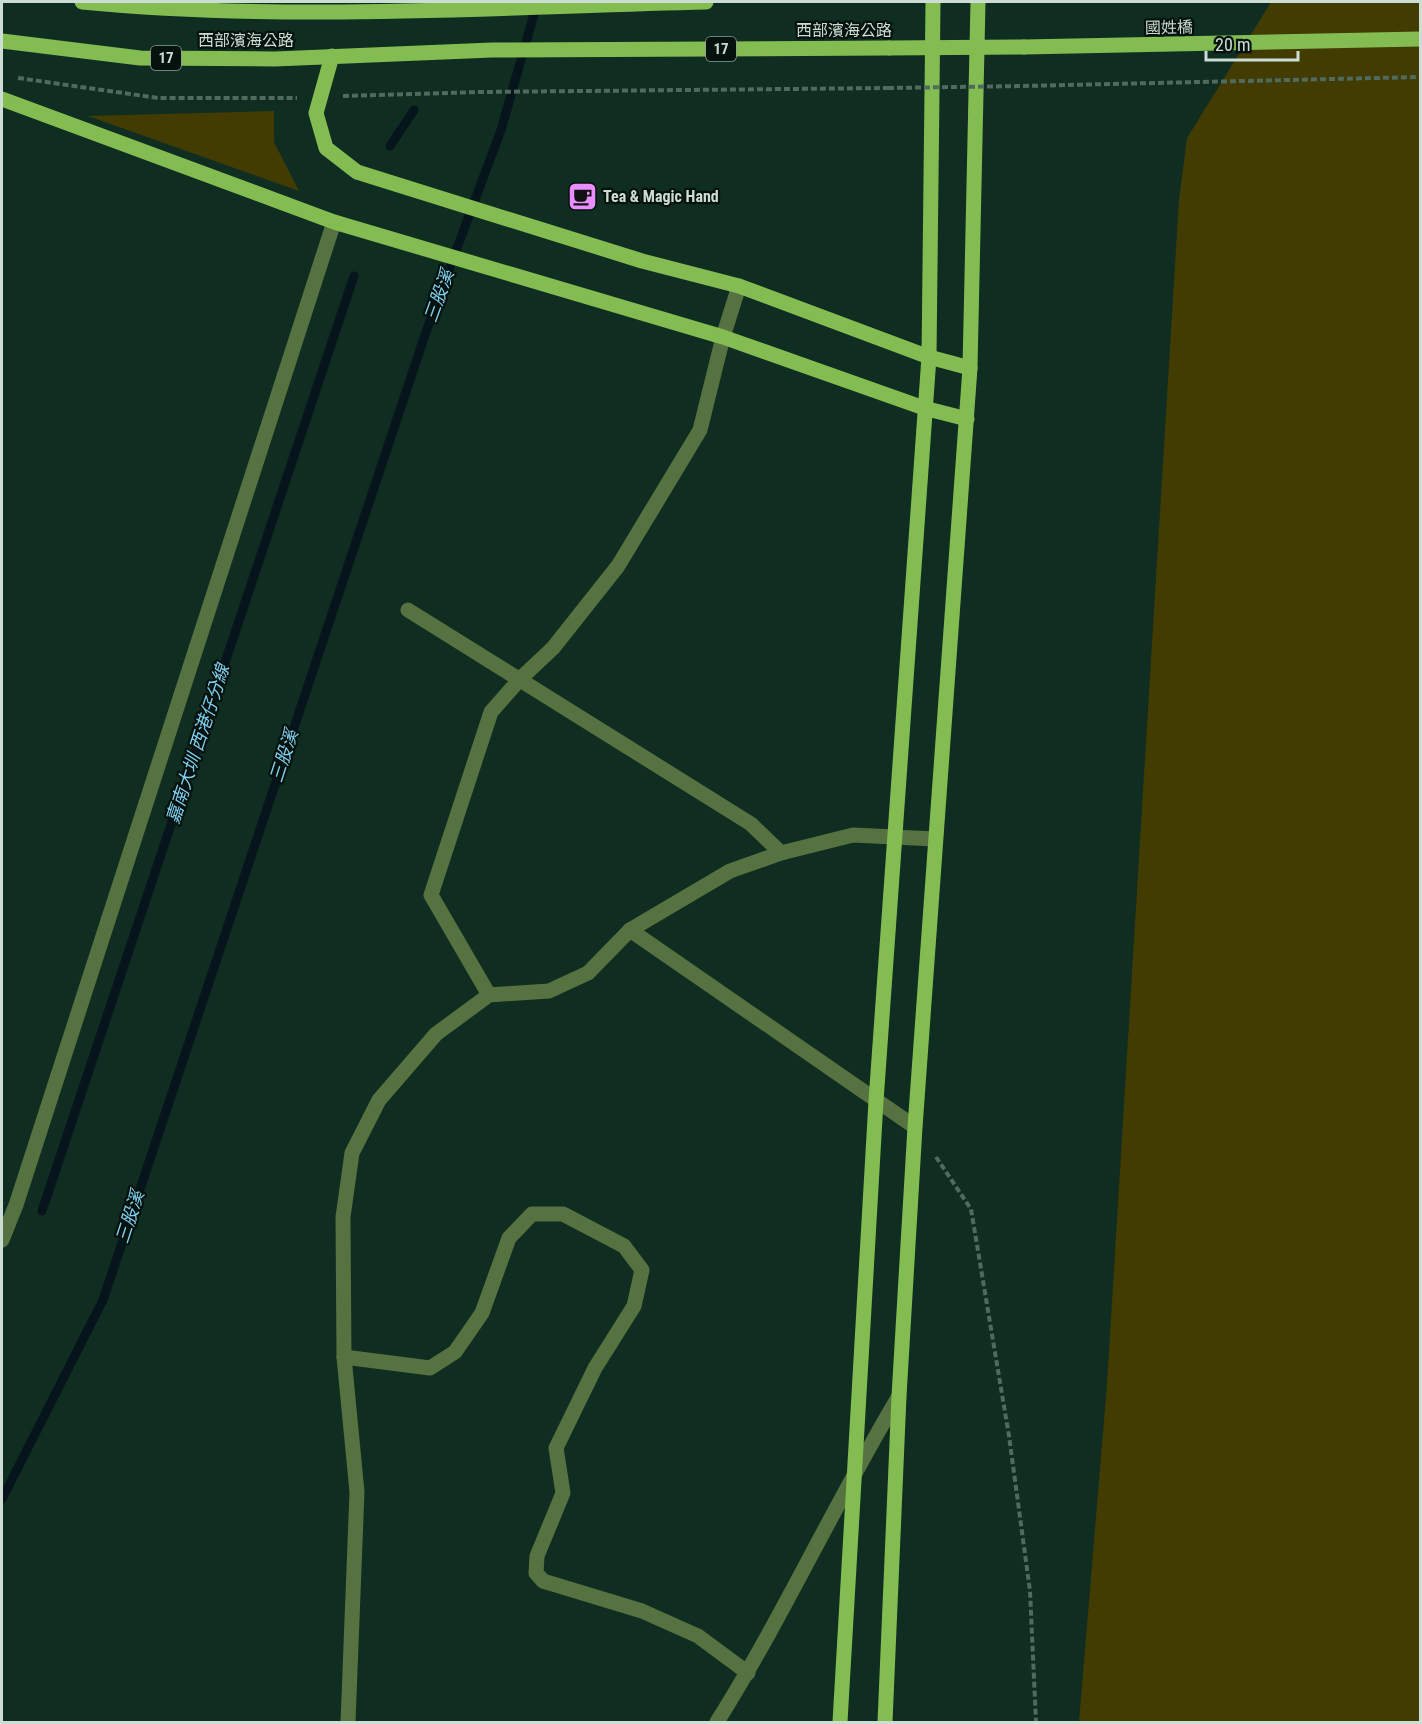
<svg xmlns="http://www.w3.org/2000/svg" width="1422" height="1724" font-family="'Roboto Condensed','Noto Sans TC',sans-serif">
	<rect width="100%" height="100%" fill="#0f2d21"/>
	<!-- green -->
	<g fill="#423b02">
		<path d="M 1271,2 L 1420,2 L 1420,1722 L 1079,1722 L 1107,1384 L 1179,199 L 1187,138 Z"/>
		<path d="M 274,111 L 274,142 L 299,191 L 88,116 Z"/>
	</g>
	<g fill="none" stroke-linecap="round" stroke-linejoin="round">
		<!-- stream -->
		<g stroke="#06151b" stroke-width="9">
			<path d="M 390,146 L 414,110"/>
			<path d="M 42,1211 L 354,276"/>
			<path d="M 2,1499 L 103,1300 L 428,326 L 501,130 L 537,4"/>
		</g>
		<!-- path -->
		<g stroke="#506a5f" stroke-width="4" stroke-dasharray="6 3" stroke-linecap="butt">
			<path d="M 18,78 L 158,98 L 297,98"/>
			<path d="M 1023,86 L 1420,77"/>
			<path d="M 343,96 L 481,92 L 888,88"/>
			<path d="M 936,1157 L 971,1209 L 1009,1436 L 1030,1591 L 1036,1722"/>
		</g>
		<!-- minor -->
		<g stroke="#567240" stroke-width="15">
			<path d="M 408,610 L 751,824 L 781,853"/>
			<path d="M 630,930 L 915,1127"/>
			<path d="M 489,995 L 431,895 L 491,712 L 520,679 L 553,648 L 618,566 L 700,430 L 723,337 L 739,286"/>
			<path d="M 2,1240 L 16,1205 L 334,222"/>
			<path d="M 344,1357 L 430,1368 L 455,1352 L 482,1313 L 509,1238 L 532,1214 L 563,1214 L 624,1246 L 642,1270 L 634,1306 L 595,1368 L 556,1448 L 563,1493 L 537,1556 L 536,1573 L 543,1581 L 642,1611 L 698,1636 L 748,1673"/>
			<path d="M 348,1722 L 357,1492 L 344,1357 L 343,1217 L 352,1153 L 379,1100 L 436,1034 L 489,995 L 549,991 L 588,973 L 630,930 L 730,871 L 781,853 L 853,835 L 935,839"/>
			<path d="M 717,1722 C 783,1617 835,1503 899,1396"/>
		</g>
		<!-- major -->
		<g stroke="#83bd51" stroke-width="15">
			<path d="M 82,2 C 288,22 499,7 706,2"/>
			<path d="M 2,41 L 140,58 L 275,59 L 492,50 L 889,48"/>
			<path d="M 1024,47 L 1420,39"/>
			<path d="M 332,56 L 316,113 L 326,148 L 357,172 L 642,261 L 739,286 L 929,357 L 970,368"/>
			<path d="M 2,99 L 334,222 L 723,337 L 924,408 L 967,419"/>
			<path d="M 840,1722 L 876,1101 L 929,357 L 933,2"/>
			<path d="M 885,1722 L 899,1396 L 915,1127 L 970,368 L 978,2"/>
		</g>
		<!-- path-bridge -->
		<path stroke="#506a5f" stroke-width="4" stroke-dasharray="6 3" stroke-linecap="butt" d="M 888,88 L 1023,86"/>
		<!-- major-bridge -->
		<path stroke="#83bd51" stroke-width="15" d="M 889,48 L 1024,47"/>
	</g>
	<!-- icons -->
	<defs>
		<symbol id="cafe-square" viewBox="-11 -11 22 22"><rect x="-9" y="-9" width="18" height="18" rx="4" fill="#e98efe" stroke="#06120d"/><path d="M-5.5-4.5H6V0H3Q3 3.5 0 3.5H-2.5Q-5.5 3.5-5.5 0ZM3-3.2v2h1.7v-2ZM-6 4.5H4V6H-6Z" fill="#111"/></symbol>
	</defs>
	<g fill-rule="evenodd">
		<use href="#cafe-square" x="566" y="180" width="33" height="33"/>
	</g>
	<g text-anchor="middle" stroke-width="4.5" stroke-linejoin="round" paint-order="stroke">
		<!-- shield labels -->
		<g fill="#06120d" stroke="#91a098" stroke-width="1.5">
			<rect x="706" y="37" width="30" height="24" rx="4.5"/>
			<rect x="151" y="46" width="30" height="24" rx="4.5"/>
		</g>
		<g font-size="15" font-weight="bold" fill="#ccddd4">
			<text x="721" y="54">17</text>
			<text x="166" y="63">17</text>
		</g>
		<!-- street labels -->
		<g font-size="16" fill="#ccddd4" stroke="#06120d">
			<text transform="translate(1169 27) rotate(-1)" y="6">國姓橋</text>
			<text x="844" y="36">西部濱海公路</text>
			<text x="246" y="46">西部濱海公路</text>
		</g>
		<!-- poi labels -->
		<g font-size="16" font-weight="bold" fill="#ccddd4" stroke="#06120d" text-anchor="start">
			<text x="603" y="202">Tea &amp; Magic Hand</text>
		</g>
		<!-- water labels -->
		<g font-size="18" font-style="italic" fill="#81d1f1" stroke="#06120d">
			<text transform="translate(439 296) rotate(-70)" y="6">三股溪</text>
			<text transform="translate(198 744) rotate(-72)" y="6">嘉南大圳 西港仔分線</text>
			<text transform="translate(284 756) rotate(-72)" y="6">三股溪</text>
			<text transform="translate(130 1217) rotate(-72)" y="6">三股溪</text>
		</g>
	</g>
	<!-- border -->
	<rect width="1422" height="1724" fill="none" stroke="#ccddd4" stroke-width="6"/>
	<!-- scale -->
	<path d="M1206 51v9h92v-9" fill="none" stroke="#ccddd4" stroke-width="3"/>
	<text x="1215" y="51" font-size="18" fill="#ccddd4" stroke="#06120d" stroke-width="4.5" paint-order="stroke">20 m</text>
</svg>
